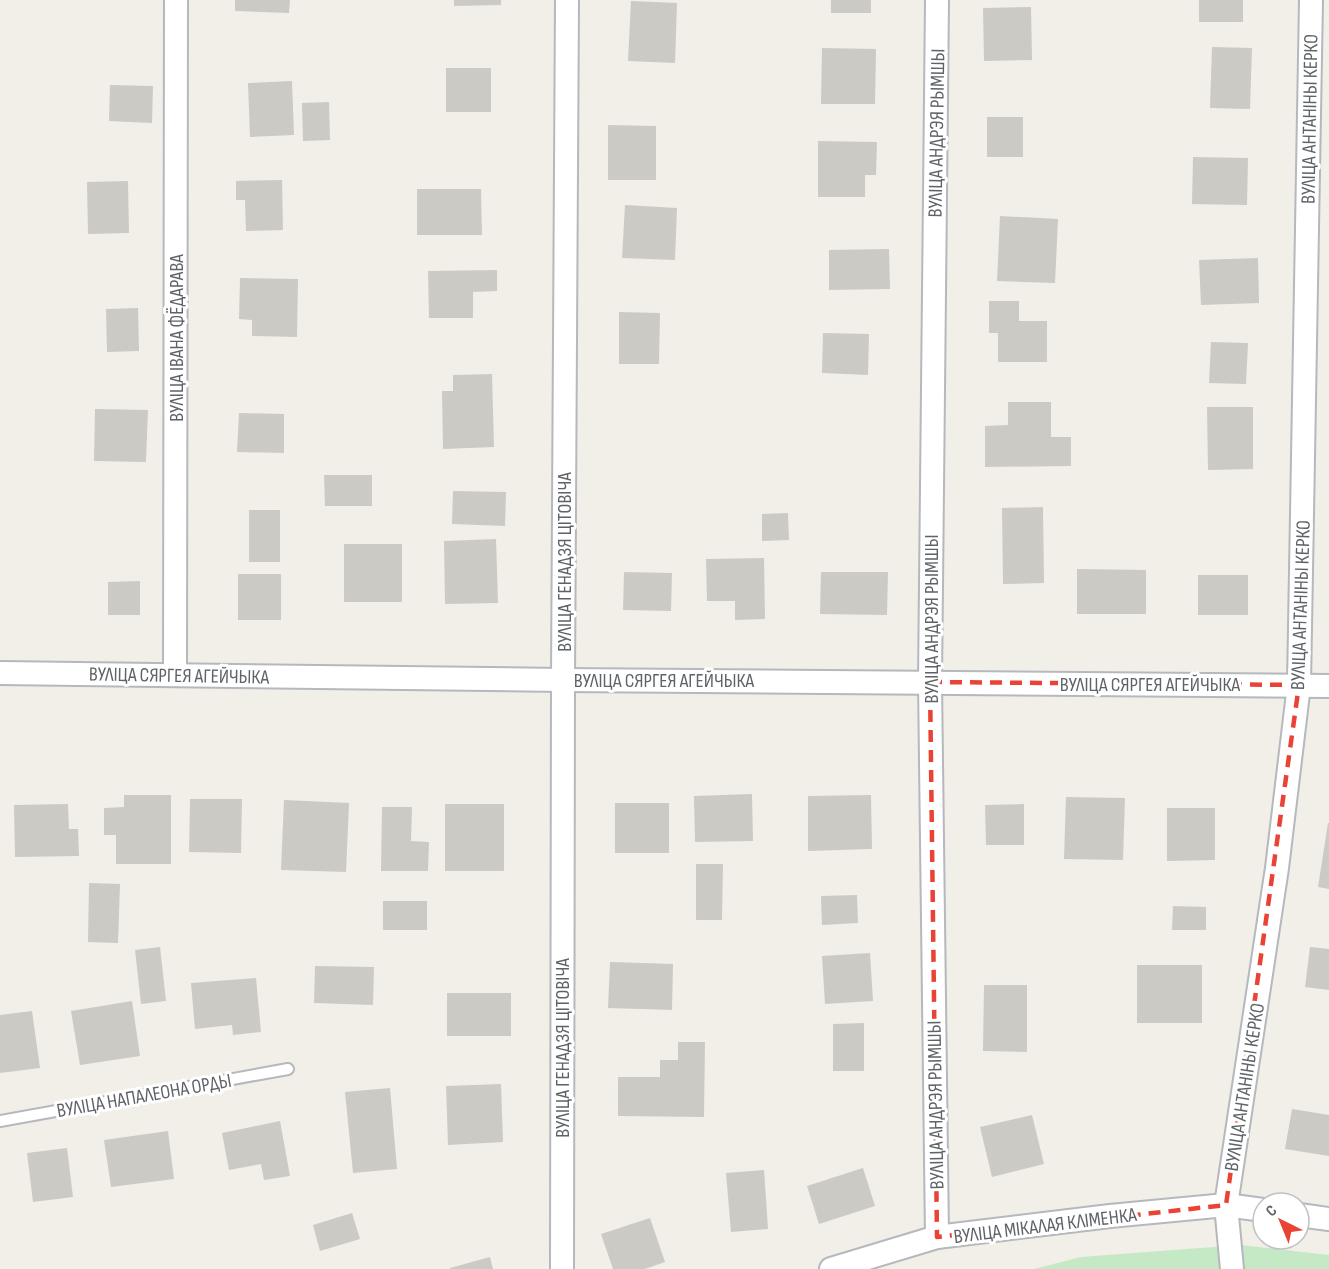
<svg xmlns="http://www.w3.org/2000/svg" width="1329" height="1269" font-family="'Sofia Sans Condensed',sans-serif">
	<rect width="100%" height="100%" fill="#f1efe8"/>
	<!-- green -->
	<path fill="#c5e8c5" d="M 1240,1245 L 1329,1255 L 1329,1269 L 1034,1269 L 1081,1257 Z"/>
	<!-- building -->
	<g fill="#cccac5">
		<path d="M 235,0 L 290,0 L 289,13 L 235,11 Z"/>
		<path d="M 454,0 L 501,0 L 501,5 L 454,6 Z"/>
		<rect x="831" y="0" width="40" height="13"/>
		<rect x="1199" y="0" width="44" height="22"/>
		<path d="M 631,1 L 677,3 L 675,63 L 628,61 Z"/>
		<path d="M 1031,7 L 1032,60 L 984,61 L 983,8 Z"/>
		<path d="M 1212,47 L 1252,48 L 1250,109 L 1210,108 Z"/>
		<path d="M 822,48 L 876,49 L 875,104 L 821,104 Z"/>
		<rect x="446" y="68" width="45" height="44"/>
		<path d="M 292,81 L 294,135 L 250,137 L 248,83 Z"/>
		<path d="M 110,85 L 153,86 L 152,123 L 109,121 Z"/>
		<path d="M 329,102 L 330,140 L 303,141 L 302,103 Z"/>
		<rect x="987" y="117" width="36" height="40"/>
		<path d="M 608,125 L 656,126 L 656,180 L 608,180 Z"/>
		<path d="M 818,141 L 877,142 L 876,175 L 865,175 L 865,197 L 818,197 Z"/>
		<path d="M 1193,157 L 1248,158 L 1247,205 L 1192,204 Z"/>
		<path d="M 282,180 L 283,230 L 246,231 L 245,200 L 236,200 L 236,181 Z"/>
		<path d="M 128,181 L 129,233 L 88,234 L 87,182 Z"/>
		<path d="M 417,189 L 481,189 L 482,235 L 417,235 Z"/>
		<path d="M 625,205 L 677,208 L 675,260 L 622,258 Z"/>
		<path d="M 1000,216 L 1058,219 L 1055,283 L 997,281 Z"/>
		<path d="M 889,249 L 890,289 L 829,290 L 829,250 Z"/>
		<path d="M 1258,258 L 1259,303 L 1201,305 L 1199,260 Z"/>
		<path d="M 497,270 L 497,291 L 473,292 L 473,318 L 429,318 L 428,271 Z"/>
		<path d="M 240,278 L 298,279 L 297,337 L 252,336 L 252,320 L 239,319 Z"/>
		<path d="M 989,301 L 1019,301 L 1019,321 L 1047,321 L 1047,362 L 998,362 L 998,333 L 989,333 Z"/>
		<path d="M 138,308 L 139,351 L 107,352 L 106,309 Z"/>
		<path d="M 619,312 L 660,313 L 659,364 L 619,364 Z"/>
		<path d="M 823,333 L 869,334 L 868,375 L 822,373 Z"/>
		<path d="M 1211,342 L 1248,343 L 1246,384 L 1209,383 Z"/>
		<path d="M 492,374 L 494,447 L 443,449 L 442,391 L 453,391 L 453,375 Z"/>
		<path d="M 1008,402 L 1051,402 L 1051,437 L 1071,437 L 1071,466 L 985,467 L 985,426 L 1008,425 Z"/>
		<path d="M 1207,407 L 1253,407 L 1253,469 L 1208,470 Z"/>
		<path d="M 95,409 L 148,410 L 146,462 L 94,461 Z"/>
		<path d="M 239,413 L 284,414 L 284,453 L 237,452 Z"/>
		<path d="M 324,475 L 372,475 L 372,506 L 325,506 Z"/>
		<path d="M 453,491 L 506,492 L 505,526 L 452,524 Z"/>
		<path d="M 1043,507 L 1044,583 L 1003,584 L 1002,508 Z"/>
		<rect x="249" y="510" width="31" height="52"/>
		<path d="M 788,513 L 789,540 L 762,541 L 762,514 Z"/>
		<path d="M 496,539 L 498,603 L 445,604 L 444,541 Z"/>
		<rect x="344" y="544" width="58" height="58"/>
		<path d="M 764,558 L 765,619 L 735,620 L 735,601 L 707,601 L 706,559 Z"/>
		<path d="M 1077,569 L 1146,570 L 1146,614 L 1077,614 Z"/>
		<path d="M 624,572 L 672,573 L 671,611 L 623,610 Z"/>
		<path d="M 821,572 L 888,572 L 887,615 L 820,614 Z"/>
		<rect x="238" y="574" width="43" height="46"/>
		<rect x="1198" y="575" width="50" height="40"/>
		<path d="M 140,581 L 140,615 L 108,615 L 108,582 Z"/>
		<path d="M 752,794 L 753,841 L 695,842 L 694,796 Z"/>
		<path d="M 124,795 L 171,795 L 171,864 L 116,864 L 116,835 L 104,835 L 104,808 L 124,807 Z"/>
		<path d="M 871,795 L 872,849 L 808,851 L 808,796 Z"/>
		<path d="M 1066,797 L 1125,798 L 1123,860 L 1064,859 Z"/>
		<path d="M 190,799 L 242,799 L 241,853 L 189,852 Z"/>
		<path d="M 284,800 L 349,803 L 346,872 L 281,870 Z"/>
		<rect x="615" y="803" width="54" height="50"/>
		<path d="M 68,804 L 69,829 L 78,829 L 79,856 L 15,857 L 14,805 Z"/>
		<rect x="445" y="804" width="59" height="67"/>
		<path d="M 1024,804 L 1024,845 L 986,845 L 985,805 Z"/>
		<path d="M 382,807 L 412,807 L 411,841 L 429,842 L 428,871 L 381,871 Z"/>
		<path d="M 1167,808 L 1215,808 L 1215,860 L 1167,861 Z"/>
		<path d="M 1328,823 L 1329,823 L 1329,889 L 1318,887 Z"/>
		<path d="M 696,864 L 723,864 L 722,920 L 696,920 Z"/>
		<path d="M 89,883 L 120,884 L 118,943 L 88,942 Z"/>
		<path d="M 857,895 L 858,923 L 822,925 L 821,896 Z"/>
		<rect x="383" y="901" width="44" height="29"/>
		<path d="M 1173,906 L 1206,907 L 1206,930 L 1172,930 Z"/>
		<path d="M 160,947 L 166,1001 L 141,1004 L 135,950 Z"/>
		<path d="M 1310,947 L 1329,949 L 1329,990 L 1305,987 Z"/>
		<path d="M 870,953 L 873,1001 L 825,1004 L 822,956 Z"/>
		<path d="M 610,962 L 673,964 L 672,1010 L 608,1008 Z"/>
		<rect x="1137" y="965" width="65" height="58"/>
		<path d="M 315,966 L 374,967 L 373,1005 L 314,1003 Z"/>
		<path d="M 256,978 L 261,1032 L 233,1035 L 232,1025 L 195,1029 L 191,983 Z"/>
		<path d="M 984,985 L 1027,985 L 1027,1052 L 983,1051 Z"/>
		<rect x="447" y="993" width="64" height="43"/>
		<path d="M 132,1001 L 140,1056 L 80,1065 L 71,1011 Z"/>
		<path d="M 32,1011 L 40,1068 L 0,1073 L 0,1015 Z"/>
		<path d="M 864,1023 L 864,1071 L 833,1071 L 833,1024 Z"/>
		<path d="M 678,1042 L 705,1042 L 704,1117 L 618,1116 L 618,1077 L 660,1077 L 660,1060 L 678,1060 Z"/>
		<path d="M 501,1084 L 503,1142 L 448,1145 L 446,1086 Z"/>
		<path d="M 390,1088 L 397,1169 L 353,1173 L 345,1092 Z"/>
		<path d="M 1292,1109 L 1329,1115 L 1329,1156 L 1285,1149 Z"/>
		<path d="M 1032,1115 L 1044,1164 L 992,1177 L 980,1127 Z"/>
		<path d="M 280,1121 L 290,1176 L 264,1180 L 261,1164 L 229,1170 L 222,1133 Z"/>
		<path d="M 168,1131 L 174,1179 L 111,1187 L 104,1140 Z"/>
		<path d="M 67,1148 L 73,1197 L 33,1202 L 27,1153 Z"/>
		<path d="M 863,1168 L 875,1206 L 819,1224 L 807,1186 Z"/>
		<path d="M 764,1170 L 768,1229 L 731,1232 L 726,1173 Z"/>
		<path d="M 352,1213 L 360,1239 L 320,1251 L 313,1225 Z"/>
		<path d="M 650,1218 L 665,1262 L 645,1269 L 613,1269 L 601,1234 Z"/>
		<path d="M 490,1257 L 493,1269 L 450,1269 L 450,1268 Z"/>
	</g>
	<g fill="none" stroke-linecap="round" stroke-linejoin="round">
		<defs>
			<path id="lane" d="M 0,1121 L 288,1069"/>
			<g id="street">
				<path d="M 0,673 L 563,680 L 1329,686"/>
				<path d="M 175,675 L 176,0"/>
				<path d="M 1299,1215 L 1329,1219"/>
				<path d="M 937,1237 L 930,682 L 937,0"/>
				<path d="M 562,1269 L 563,680 L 567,0"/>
				<path d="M 831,1269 L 937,1237 L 1110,1216 L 1226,1205 L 1263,1210"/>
				<path d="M 1232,1269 L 1226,1205 L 1277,868 L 1299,685 L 1311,0"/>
			</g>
		</defs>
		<!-- lane casing -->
		<use href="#lane" stroke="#b5b8bc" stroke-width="14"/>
		<!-- street casing -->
		<use href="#street" stroke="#b5b8bc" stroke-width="26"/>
		<!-- lane -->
		<use href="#lane" stroke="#fff" stroke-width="10"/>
		<!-- street -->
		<use href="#street" stroke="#fff" stroke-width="22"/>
	</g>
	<!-- marked area -->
	<path fill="none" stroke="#ea4335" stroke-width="4.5" stroke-dasharray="12 8" stroke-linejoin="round" d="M 930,682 L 1299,685 L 1226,1205 L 937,1237 Z"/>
	<g text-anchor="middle" stroke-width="6" stroke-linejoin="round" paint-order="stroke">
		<!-- street labels -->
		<g font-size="20" fill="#5f6368" stroke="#fff">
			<text transform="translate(1309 119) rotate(-89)" y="7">ВУЛІЦА АНТАНІНЫ КЕРКО</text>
			<text transform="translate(936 133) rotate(-89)" y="7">ВУЛІЦА АНДРЭЯ РЫМШЫ</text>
			<text transform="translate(176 338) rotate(-90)" y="7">ВУЛІЦА ІВАНА ФЁДАРАВА</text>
			<text transform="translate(564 562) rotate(-90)" y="7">ВУЛІЦА ГЕНАДЗЯ ЦІТОВІЧА</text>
			<text transform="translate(1300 605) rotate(-88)" y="7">ВУЛІЦА АНТАНІНЫ КЕРКО</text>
			<text transform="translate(931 619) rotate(-90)" y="7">ВУЛІЦА АНДРЭЯ РЫМШЫ</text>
			<text transform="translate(179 675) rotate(1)" y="7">ВУЛІЦА СЯРГЕЯ АГЕЙЧЫКА</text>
			<text x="664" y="687">ВУЛІЦА СЯРГЕЯ АГЕЙЧЫКА</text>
			<text x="1150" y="691">ВУЛІЦА СЯРГЕЯ АГЕЙЧЫКА</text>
			<text transform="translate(562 1048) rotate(-90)" y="7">ВУЛІЦА ГЕНАДЗЯ ЦІТОВІЧА</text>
			<text transform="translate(1244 1087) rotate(-81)" y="7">ВУЛІЦА АНТАНІНЫ КЕРКО</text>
			<text transform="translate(144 1095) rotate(-10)" y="7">ВУЛІЦА НАПАЛЕОНА ОРДЫ</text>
			<text transform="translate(935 1105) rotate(-91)" y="7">ВУЛІЦА АНДРЭЯ РЫМШЫ</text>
			<text transform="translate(1045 1225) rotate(-7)" y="7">ВУЛІЦА МІКАЛАЯ КЛІМЕНКА</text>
		</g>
	</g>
	<!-- north arrow -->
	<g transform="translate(1281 1221) rotate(317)"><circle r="28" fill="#ffffff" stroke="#bfc1c3" stroke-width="1.5"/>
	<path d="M0-4.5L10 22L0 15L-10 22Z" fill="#ea4335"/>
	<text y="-9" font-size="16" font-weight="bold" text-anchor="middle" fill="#5f6368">С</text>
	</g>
</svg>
